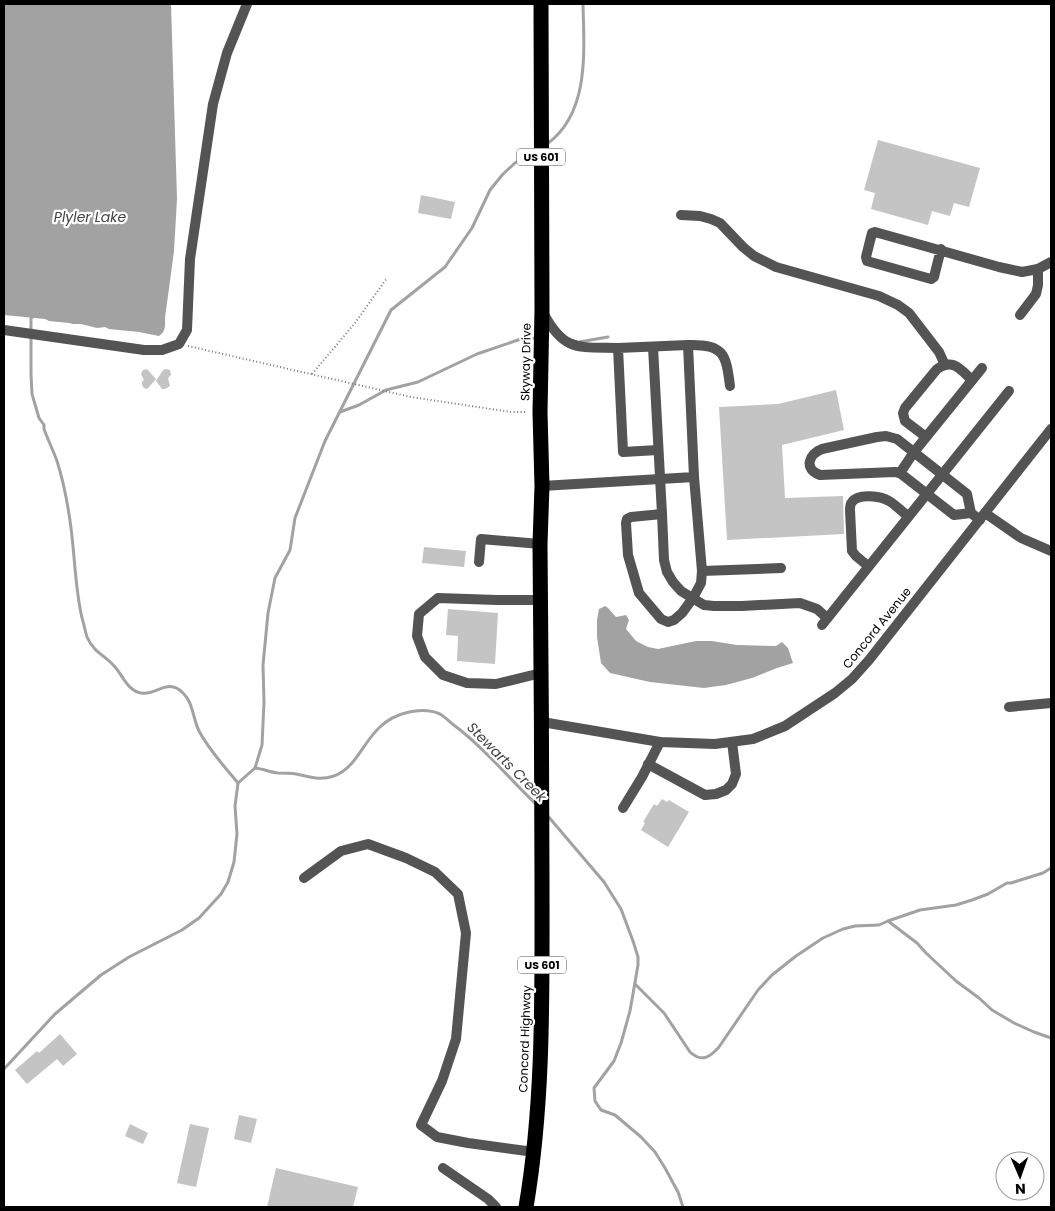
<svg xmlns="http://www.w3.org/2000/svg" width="1055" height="1211" font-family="Poppins,sans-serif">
	<rect width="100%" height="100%" fill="#fff"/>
	<!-- water -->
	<g fill="#a2a2a2">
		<path d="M 4,4 L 171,4 L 177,199 L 174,251 L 165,318 C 165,326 166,331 159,336 L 139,332 L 109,329 L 105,327 L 97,328 L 81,324 L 73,324 L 69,323 L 49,321 L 45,319 L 4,315 Z"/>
		<path d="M 605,606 L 608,608 L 616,617 L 626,615 L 629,620 L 626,629 L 636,641 L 648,647 L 658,649 L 696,641 L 712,641 L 737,645 L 776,646 L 782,642 L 788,648 L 793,663 L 777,668 L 752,678 L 726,685 L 704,688 L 650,682 L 610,673 L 601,663 L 597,637 L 597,620 L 599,609 Z"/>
	</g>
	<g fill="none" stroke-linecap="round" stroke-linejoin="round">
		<!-- stream -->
		<g stroke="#a2a2a2" stroke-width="3">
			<path d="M 547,144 C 590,113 584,51 583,4"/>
			<path d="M 33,317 L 31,318 L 31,374 L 32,394 L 39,418 L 44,425 L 44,429 C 48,440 53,450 57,461 C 64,483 68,505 71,528 C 75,558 75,588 82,618 C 84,624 85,631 87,637 C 94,653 105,655 115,667 C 123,676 128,691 141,693 C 156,696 168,677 183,693 C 193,702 193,719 199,731 C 209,750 224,766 238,783"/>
			<path d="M 579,342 L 608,337"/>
			<path d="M 340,412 L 359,405 L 386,390 L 418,382 L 477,354 L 521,339 L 538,338"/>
			<path d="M 255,768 L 262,745 L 264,702 L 263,665 L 268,613 L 275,578 L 290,550 L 295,518 L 325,441 L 391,310 L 445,267 L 472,228 L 490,190 L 503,174 L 515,163 L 536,152"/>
			<path d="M 547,815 L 604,882 L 621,909 L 633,941 L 638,957 L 638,965 L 630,1011 L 621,1043 L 614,1061 L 594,1088 L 595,1101 L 601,1110 L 615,1115 L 641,1137 L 655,1152 L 665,1168 L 678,1192 L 683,1207"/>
			<path d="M 888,921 L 917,943 L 926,953 L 956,981 L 979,998 L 992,1010 L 1014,1023 L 1034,1032 L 1051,1038"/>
			<path d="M 635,984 L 664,1013 L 690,1052 C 702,1063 710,1057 719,1047 L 758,990 L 772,975 L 796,956 L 823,938 L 843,929 L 855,926 L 879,925 L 888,921 L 920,910 L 956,905 L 972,900 L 988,894 L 1007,883 L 1011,883 L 1043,873 L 1051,868"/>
			<path d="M 4,1069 L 55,1014 L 101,975 L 129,957 L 182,930 L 199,918 L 221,894 L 228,882 L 234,862 L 237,834 L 235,806 L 238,783 L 255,768 C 263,769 270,772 278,773 C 284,773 290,773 296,774 C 311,777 319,781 334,776 C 356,768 363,742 380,727 C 394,713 421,706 440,714 C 445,717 450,722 455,726 C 486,749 509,779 537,805"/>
		</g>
	</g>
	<!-- building -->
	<g fill="#c4c4c4">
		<path d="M 878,140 L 980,168 L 969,207 L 954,203 L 950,216 L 932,211 L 928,225 L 871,209 L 875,193 L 864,190 Z"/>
		<path d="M 421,195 L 455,202 L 451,219 L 418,213 Z"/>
		<path d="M 147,369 L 156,379 L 149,387 L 147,389 L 144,388 L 142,385 L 142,382 L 144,380 L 141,374 L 143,370 Z"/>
		<path d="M 166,369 L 170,370 L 171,375 L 168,378 L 170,386 L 165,389 L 162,389 L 156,381 L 163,370 Z"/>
		<path d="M 836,390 L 844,430 L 782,445 L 785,498 L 843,496 L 844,534 L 727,540 L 719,407 L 778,404 Z"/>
		<path d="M 424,547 L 466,551 L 464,567 L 422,563 Z"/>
		<path d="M 448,609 L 498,613 L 495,664 L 457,661 L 458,636 L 446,635 Z"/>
		<path d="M 662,799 L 667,802 L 669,800 L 689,812 L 668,847 L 641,830 L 645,823 L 643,822 L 654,804 L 657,806 Z"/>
		<path d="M 60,1034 L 77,1054 L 63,1066 L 57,1059 L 27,1084 L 15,1070 L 37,1051 L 39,1053 Z"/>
		<path d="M 239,1115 L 257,1119 L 251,1143 L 234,1139 Z"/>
		<path d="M 130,1124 L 148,1133 L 143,1144 L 125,1136 Z"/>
		<path d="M 190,1124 L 209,1128 L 196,1187 L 177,1183 Z"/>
		<path d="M 276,1168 L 358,1187 L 353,1207 L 267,1207 Z"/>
	</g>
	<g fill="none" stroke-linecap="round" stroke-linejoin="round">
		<!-- path -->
		<g stroke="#767676" stroke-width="2" stroke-dasharray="1 2.5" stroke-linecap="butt">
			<path d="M 188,346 L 411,397 L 511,412 L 527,412"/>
			<path d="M 312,374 L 355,323 L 387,278"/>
		</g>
		<!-- minor -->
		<g stroke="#545454" stroke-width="10">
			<path d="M 681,215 L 700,216 L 711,219 L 720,223 L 743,247 L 754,256 L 776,267 L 879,296 L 898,305 L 909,313 L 939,352 L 945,365"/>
			<path d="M 941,249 L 934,277 L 931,279 L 867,261 L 866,257 L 872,233 L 875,232 L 999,267 L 1022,272 L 1038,269 L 1051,262"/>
			<path d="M 544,314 C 564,352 579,347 618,348"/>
			<path d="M 1020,315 L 1036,294 L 1038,285 L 1038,269"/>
			<path d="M 4,330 L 144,350 L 162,350 L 179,344 L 187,330 L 190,259 L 213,104 L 227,53 L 247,4"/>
			<path d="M 688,345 C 724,344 726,354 730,386"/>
			<path d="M 653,347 L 662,514 L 631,517 L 627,519 L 626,523 L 628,555 L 639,593 L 661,619 L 668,622 L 674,620 L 682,613 L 693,598 L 701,583 L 702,571 L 694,477"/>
			<path d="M 926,437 L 905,421 L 903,413 L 905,408 L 937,369 C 953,358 960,369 972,380"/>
			<path d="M 900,473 L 914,452 L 982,368"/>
			<path d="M 542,486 L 694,477 L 688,345 L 618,348 L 623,452 L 658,450"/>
			<path d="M 971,513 L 954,515 L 900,473 L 895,472 L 820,475 C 803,469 809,454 822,449 L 877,437 L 886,436 L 897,439 L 967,494 L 971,513 L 980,520"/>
			<path d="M 985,513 L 1021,538 L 1051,551"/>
			<path d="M 662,514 L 664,560 L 667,572 L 673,582 L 681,591 L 704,605 L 714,606 L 742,606 L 800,603 L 817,609 L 827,618"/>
			<path d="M 479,562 L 481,539 L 540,544"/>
			<path d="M 868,566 L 856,556 L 852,551 L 850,510 C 850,507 850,504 852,502 C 858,493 881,496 889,501 C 896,505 902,512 908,516"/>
			<path d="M 702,571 L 781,568"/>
			<path d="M 541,600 L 497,600 L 438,598 L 419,614 L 417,636 L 425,657 L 443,675 L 467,683 L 496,684 L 541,673"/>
			<path d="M 822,625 L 1009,391"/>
			<path d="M 1009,707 L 1051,703"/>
			<path d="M 542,722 L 660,742 L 715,744 L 753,739 L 785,726 L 835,693 L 852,679 L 869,660 L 1051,429"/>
			<path d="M 648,764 L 705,795 L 716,794 L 726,790 L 732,784 L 736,774 L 732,742"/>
			<path d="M 623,808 L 642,777 L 660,742"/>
			<path d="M 304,878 L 341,851 L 368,844 L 406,858 L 435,872 L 458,894 L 466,933 L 456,1039 L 442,1081 L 421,1125 L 437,1137 L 468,1143 L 534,1152"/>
			<path d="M 443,1168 L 488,1199 L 496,1207"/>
		</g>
		<!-- highway -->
		<path stroke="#000" stroke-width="15" d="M 526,1207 C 544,1101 542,992 542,884 C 542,771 541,657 540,544 L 542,486 L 540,412 L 542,310 L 541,4"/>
	</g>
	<g text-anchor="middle" stroke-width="4.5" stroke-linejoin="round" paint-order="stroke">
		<!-- shield labels -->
		<g fill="#fff" stroke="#4c4c4c" stroke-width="1">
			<rect x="517" y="148.5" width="48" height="17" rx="4"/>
			<rect x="518" y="956.5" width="48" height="17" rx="4"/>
		</g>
		<g font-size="11" font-weight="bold" fill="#000">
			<text x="541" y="161">US 601</text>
			<text x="542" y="969">US 601</text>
		</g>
		<!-- street labels -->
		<g font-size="12" fill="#000" stroke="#fff">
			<text transform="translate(526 362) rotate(-89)" y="4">Skyway Drive</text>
			<text transform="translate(877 628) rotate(-51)" y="4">Concord Avenue</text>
			<text transform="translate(525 1039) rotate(-88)" y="4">Concord Highway</text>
		</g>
		<!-- water labels -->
		<g font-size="14" font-style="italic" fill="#434343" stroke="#fff">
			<text x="90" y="222">Plyler Lake</text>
			<text transform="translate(507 762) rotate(45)" y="5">Stewarts Creek</text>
		</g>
	</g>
	<!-- border -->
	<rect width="1055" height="1211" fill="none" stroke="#000000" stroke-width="10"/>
	<!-- north arrow -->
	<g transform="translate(1020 1176) rotate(178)"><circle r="24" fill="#ffffff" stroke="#999999"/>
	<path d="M0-4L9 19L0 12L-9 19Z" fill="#000000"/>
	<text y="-8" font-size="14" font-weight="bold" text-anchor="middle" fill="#000000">N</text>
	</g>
</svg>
